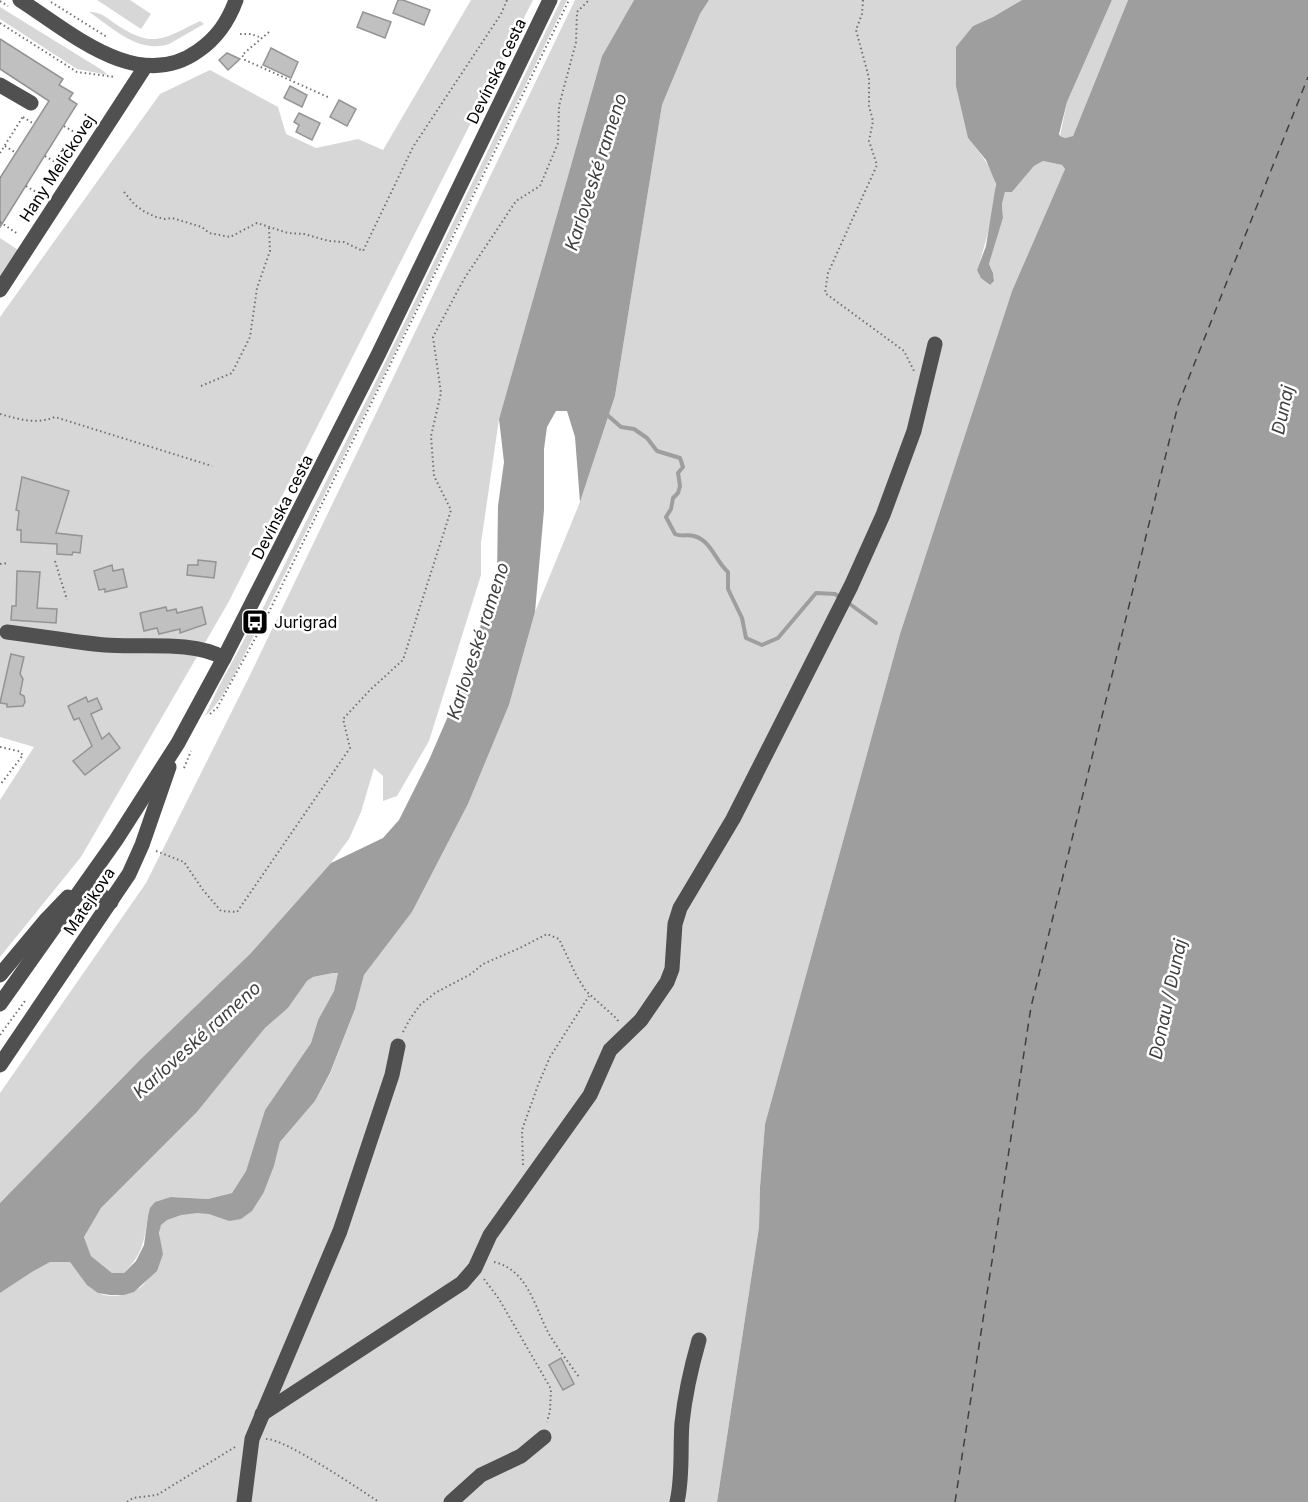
<svg xmlns="http://www.w3.org/2000/svg" width="1308" height="1502" font-family="Inter,sans-serif">
	<rect width="100%" height="100%" fill="#fff"/>
	<!-- green -->
	<g fill="#d7d7d7">
		<path d="M 97,0 L 130,0 L 151,14 L 141,29 Z"/>
		<path d="M 471,0 L 533,0 L 228,603 L 81,857 L 0,957 L 0,800 L 34,747 L 0,737 L 0,317 L 160,94 L 210,70 L 278,107 L 286,134 L 316,148 L 358,139 L 383,150 Z"/>
		<path d="M 561,0 L 567,0 L 379,385 L 262,620 L 258,618 L 375,383 Z"/>
		<path d="M 575,0 L 634,0 L 602,56 L 499,419 L 481,543 L 481,575 L 429,741 L 397,796 L 383,801 L 383,776 L 374,768 L 361,812 L 349,839 L 331,863 L 250,954 L 0,1203 L 0,1093 L 146,883 L 250,675 Z"/>
		<path d="M 709,0 L 1022,0 L 993,17 L 973,26 L 968,138 C 979,152 990,164 995,182 C 999,197 983,254 977,270 L 989,285 L 994,281 L 993,273 L 989,264 L 1003,218 L 1002,204 L 1005,192 L 1012,192 L 1034,166 L 1043,161 L 1062,165 L 1065,169 L 1012,291 L 900,634 L 765,1124 L 760,1187 L 759,1227 L 717,1502 L 0,1502 L 0,1293 L 32,1272 L 50,1262 L 70,1262 C 77,1270 90,1288 99,1293 C 111,1299 133,1295 143,1285 C 151,1277 157,1263 163,1254 C 161,1245 157,1233 161,1225 C 168,1213 194,1212 206,1213 C 214,1214 221,1218 229,1221 L 264,1192 L 274,1166 L 280,1142 L 315,1101 L 330,1074 L 355,1009 L 364,975 L 412,912 L 468,804 L 509,705 L 535,612 L 580,502 L 615,396 L 662,105 L 700,14 Z"/>
		<path d="M 1112,0 L 1128,0 L 1073,136 L 1065,138 L 1060,136 L 1067,102 Z"/>
		<path d="M 0,7 L 102,70 L 108,75 L 77,69 L 0,19 Z"/>
		<path d="M 89,12 C 100,12 105,16 114,23 C 153,49 161,40 200,21 L 204,24 L 169,44 C 138,54 113,28 89,12 Z"/>
		<path d="M 0,238 L 18,250 L 0,277 Z"/>
		<path d="M 251,627 L 257,630 C 245,652 224,702 205,716 L 219,686 Z"/>
		<path d="M 333,973 L 338,973 L 334,991 L 318,1020 L 311,1043 L 265,1110 L 246,1171 L 232,1193 L 208,1199 L 171,1197 L 148,1216 C 144,1241 143,1254 124,1273 L 112,1273 L 91,1256 L 84,1237 L 101,1208 L 197,1112 L 265,1028 L 288,1008 L 307,981 L 313,977 Z"/>
	</g>
	<!-- water -->
	<g fill="#9e9e9e" fill-rule="evenodd">
		<path d="M 634,0 L 709,0 L 700,14 L 662,105 L 615,396 L 580,502 L 575,437 L 567,411 L 556,411 L 547,427 L 544,449 L 544,510 L 535,612 L 509,705 L 468,804 L 412,912 L 364,975 L 355,1009 L 330,1073 L 315,1101 L 280,1142 L 274,1166 L 264,1192 L 252,1211 L 241,1219 L 229,1221 L 209,1214 L 197,1213 L 181,1215 L 167,1220 L 161,1225 L 159,1233 L 163,1254 L 157,1271 L 134,1292 L 124,1295 L 110,1295 L 98,1293 L 87,1285 L 70,1262 L 50,1262 L 32,1272 L 0,1293 L 0,1203 L 140,1060 L 250,954 L 331,863 L 383,838 L 399,820 L 429,760 L 458,693 L 497,577 L 498,506 L 504,462 L 499,419 L 602,56 ZM 333,973 L 338,973 L 334,991 L 318,1020 L 311,1043 L 265,1110 L 246,1171 L 232,1193 L 208,1199 L 171,1197 L 155,1202 L 150,1208 L 148,1216 L 144,1245 L 136,1261 L 124,1273 L 112,1273 L 91,1256 L 84,1237 L 101,1208 L 197,1112 L 265,1028 L 288,1008 L 307,981 L 313,977 Z"/>
		<path d="M 1022,0 L 1112,0 L 1067,102 L 1059,134 L 1060,136 L 1065,138 L 1073,136 L 1128,0 L 1308,0 L 1308,1502 L 717,1502 L 759,1227 L 760,1187 L 765,1124 L 900,634 L 1012,291 L 1065,169 L 1062,165 L 1043,161 L 1034,166 L 1012,192 L 1005,192 L 1002,204 L 1003,218 L 989,264 L 993,273 L 994,281 L 990,285 L 981,278 L 977,270 L 986,246 L 996,184 L 986,160 L 968,138 L 956,86 L 956,47 L 973,26 L 993,17 Z"/>
	</g>
	<g fill="none" stroke-linecap="round" stroke-linejoin="round">
		<!-- stream -->
		<g stroke="#9e9e9e" stroke-width="4">
			<path d="M 605,413 L 621,427 L 634,429 L 647,438 L 657,451 L 680,458 L 683,467 L 678,473 L 680,486 L 678,493 L 673,498 L 671,509 L 666,517 L 675,534 C 681,537 688,534 694,536 C 712,541 715,561 728,572 L 728,589 L 742,618 L 746,638 L 762,645 L 778,638 L 816,593 L 835,594 L 841,598"/>
			<path d="M 847,602 L 876,623"/>
		</g>
		<!-- ferry -->
		<path stroke="#3f3f3f" stroke-width="1.5" stroke-dasharray="8 6" stroke-linecap="butt" d="M 955,1502 L 1031,1007 L 1178,405 L 1308,77"/>
	</g>
	<!-- building -->
	<g fill="#c0c0c0" stroke="#949494" stroke-width="1.5">
		<path d="M 398,0 L 403,0 L 430,10 L 424,25 L 393,13 Z"/>
		<path d="M 363,12 L 391,22 L 385,38 L 357,27 Z"/>
		<path d="M 0,39 L 63,79 L 59,85 L 73,93 L 69,99 L 77,104 L 0,227 L 0,178 L 49,101 L 0,69 Z"/>
		<path d="M 271,48 L 298,62 L 291,78 L 263,65 Z"/>
		<path d="M 227,53 L 240,59 L 228,70 L 219,60 Z"/>
		<path d="M 290,86 L 307,95 L 302,107 L 284,98 Z"/>
		<path d="M 339,100 L 356,109 L 347,126 L 330,117 Z"/>
		<path d="M 299,113 L 320,123 L 312,140 L 296,132 L 299,125 L 294,122 Z"/>
		<path d="M 22,477 L 69,491 L 56,533 L 82,536 L 80,553 L 73,552 L 72,555 L 57,554 L 57,544 L 21,542 L 21,530 L 17,530 L 19,511 L 16,510 Z"/>
		<path d="M 198,560 L 216,562 L 214,578 L 187,575 L 188,565 L 198,565 Z"/>
		<path d="M 112,565 L 113,571 L 123,569 L 127,587 L 105,592 L 105,589 L 99,590 L 94,571 Z"/>
		<path d="M 17,571 L 40,572 L 37,608 L 57,609 L 56,623 L 11,620 L 12,606 L 16,606 Z"/>
		<path d="M 166,607 L 167,611 L 176,609 L 177,613 L 202,607 L 206,624 L 180,633 L 180,629 L 159,634 L 157,628 L 144,631 L 140,613 Z"/>
		<path d="M 11,654 L 24,657 L 20,674 L 23,679 L 20,694 L 24,696 L 25,702 L 23,706 L 7,707 L 7,704 L 0,703 Z"/>
		<path d="M 86,697 L 88,702 L 97,698 L 102,709 L 91,714 L 102,739 L 109,733 L 120,748 L 85,775 L 73,761 L 92,746 L 79,718 L 74,720 L 68,706 Z"/>
		<path d="M 561,1358 L 574,1384 L 563,1390 L 549,1365 Z"/>
	</g>
	<g fill="none" stroke-linecap="round" stroke-linejoin="round">
		<!-- path -->
		<g stroke="#727272" stroke-width="2" stroke-dasharray="1.5 3" stroke-linecap="butt">
			<path d="M 863,0 L 862,14 L 856,30 L 869,78 L 869,106 L 873,121 L 869,141 L 877,165 L 828,273 L 825,293 L 904,351 L 914,371"/>
			<path d="M 0,1 L 8,6"/>
			<path d="M 51,2 L 107,37"/>
			<path d="M 0,23 L 77,72 L 115,77"/>
			<path d="M 269,32 L 242,55 L 245,60 L 330,98"/>
			<path d="M 240,34 L 251,34 L 262,38"/>
			<path d="M 23,117 L 34,124"/>
			<path d="M 64,126 L 79,135"/>
			<path d="M 5,146 L 16,153"/>
			<path d="M 0,153 L 24,115"/>
			<path d="M 45,156 L 60,165"/>
			<path d="M 0,177 L 0,178"/>
			<path d="M 26,186 L 41,195"/>
			<path d="M 124,192 L 135,205 L 145,212 L 156,217 L 165,219 L 172,218 L 202,227 L 209,233 L 230,237 L 257,223 L 288,233 L 304,234 L 329,241 L 344,242 L 363,251 L 413,147 L 501,14 L 507,0"/>
			<path d="M 0,222 L 18,234"/>
			<path d="M 201,386 L 232,373 L 250,337 L 257,288 L 270,251 L 269,228"/>
			<path d="M 0,414 C 19,419 35,425 55,417 L 212,466"/>
			<path d="M 55,561 L 67,600"/>
			<path d="M 0,564 L 8,563"/>
			<path d="M 210,714 L 217,708 L 262,626 L 569,0"/>
			<path d="M 0,747 L 18,751 L 23,755 L 0,785"/>
			<path d="M 184,768 L 191,751"/>
			<path d="M 156,851 L 184,862 L 203,890 L 221,911 L 237,912 L 350,748 L 343,719 L 371,689 L 403,660 L 451,510 L 434,476 L 431,436 L 441,393 L 433,337 L 464,279 L 516,201 L 540,186 L 558,143 L 559,106 L 576,42 L 577,12 L 589,0"/>
			<path d="M 403,1032 L 410,1019 L 420,1005 L 435,993 L 471,974 L 483,964 L 522,947 L 547,934 L 559,939 L 576,975 L 586,991 L 617,1019 L 619,1023"/>
			<path d="M 0,1035 L 25,1001"/>
			<path d="M 523,1165 L 522,1130 L 538,1085 L 550,1057 L 589,996"/>
			<path d="M 494,1262 C 528,1270 534,1306 549,1334 C 558,1349 569,1363 579,1377"/>
			<path d="M 484,1279 L 499,1299 L 551,1389 L 550,1411 L 547,1422"/>
			<path d="M 266,1439 C 284,1438 359,1489 379,1502"/>
			<path d="M 127,1502 L 133,1498 L 157,1495 L 235,1447"/>
		</g>
		<!-- minor -->
		<g stroke="#505050" stroke-width="15">
			<path d="M 20,0 C 70,32 138,94 198,51 C 217,38 228,22 236,0"/>
			<path d="M 0,85 L 31,103"/>
			<path d="M 0,290 L 145,67"/>
			<path d="M 7,632 C 40,636 72,642 105,645 C 141,648 192,640 224,658"/>
			<path d="M 86,885 L 111,902"/>
			<path d="M 0,975 L 45,921 L 68,897"/>
			<path d="M 0,1004 L 116,840 L 178,743 L 224,658 L 378,355 L 550,0"/>
			<path d="M 0,1065 L 129,874 L 142,845 L 169,767"/>
			<path d="M 262,1414 L 462,1283 L 475,1268 L 490,1235 L 590,1095 L 610,1050 L 641,1020 L 667,982 L 672,969 L 675,924 L 680,908 L 733,819 L 851,586 L 883,515 L 914,431 L 935,344"/>
			<path d="M 244,1502 L 252,1439 L 340,1231 L 392,1075 L 398,1046"/>
			<path d="M 451,1502 L 481,1475 L 521,1456 L 544,1437"/>
			<path d="M 677,1502 C 683,1476 680,1449 682,1423 C 685,1394 691,1368 699,1340"/>
		</g>
	</g>
	<!-- icons -->
	<defs>
		<symbol id="bus-square" viewBox="-11 -11 22 22"><rect x="-9" y="-9" width="18" height="18" rx="4" fill="#000" stroke="#fff"/><path d="M-5-6H5V4H4V6H2V4H-2V6H-4V4H-5ZM-3.5-4V0h7V-4ZM-3.5 1.2v1.5H-2V1.2ZM2 1.2v1.5H3.5V1.2Z" fill="#fff"/></symbol>
	</defs>
	<g fill-rule="evenodd">
		<use href="#bus-square" x="240" y="607" width="30" height="30"/>
	</g>
	<g text-anchor="middle" stroke-width="5" stroke-linejoin="round" paint-order="stroke">
		<!-- street labels -->
		<g font-size="16" fill="#000" stroke="#fff">
			<text transform="translate(496 71) rotate(-64)" y="6">Devínska cesta</text>
			<text transform="translate(57 168) rotate(-57)" y="6">Hany Meličkovej</text>
			<text transform="translate(282 507) rotate(-63)" y="6">Devínska cesta</text>
			<text transform="translate(89 901) rotate(-56)" y="6">Matejkova</text>
		</g>
		<!-- poi labels -->
		<g font-size="16" fill="#000" stroke="#fff" text-anchor="start">
			<text x="274" y="628">Jurigrad</text>
		</g>
		<!-- water labels -->
		<g font-size="18" font-style="italic" fill="#3f3f3f" stroke="#fff">
			<text transform="translate(596 172) rotate(-72)" y="6">Karloveské rameno</text>
			<text transform="translate(1283 410) rotate(-78)" y="6">Dunaj</text>
			<text transform="translate(478 641) rotate(-72)" y="6">Karloveské rameno</text>
			<text transform="translate(1168 999) rotate(-78)" y="6">Donau / Dunaj</text>
			<text transform="translate(197 1040) rotate(-42)" y="6">Karloveské rameno</text>
		</g>
	</g>
</svg>
